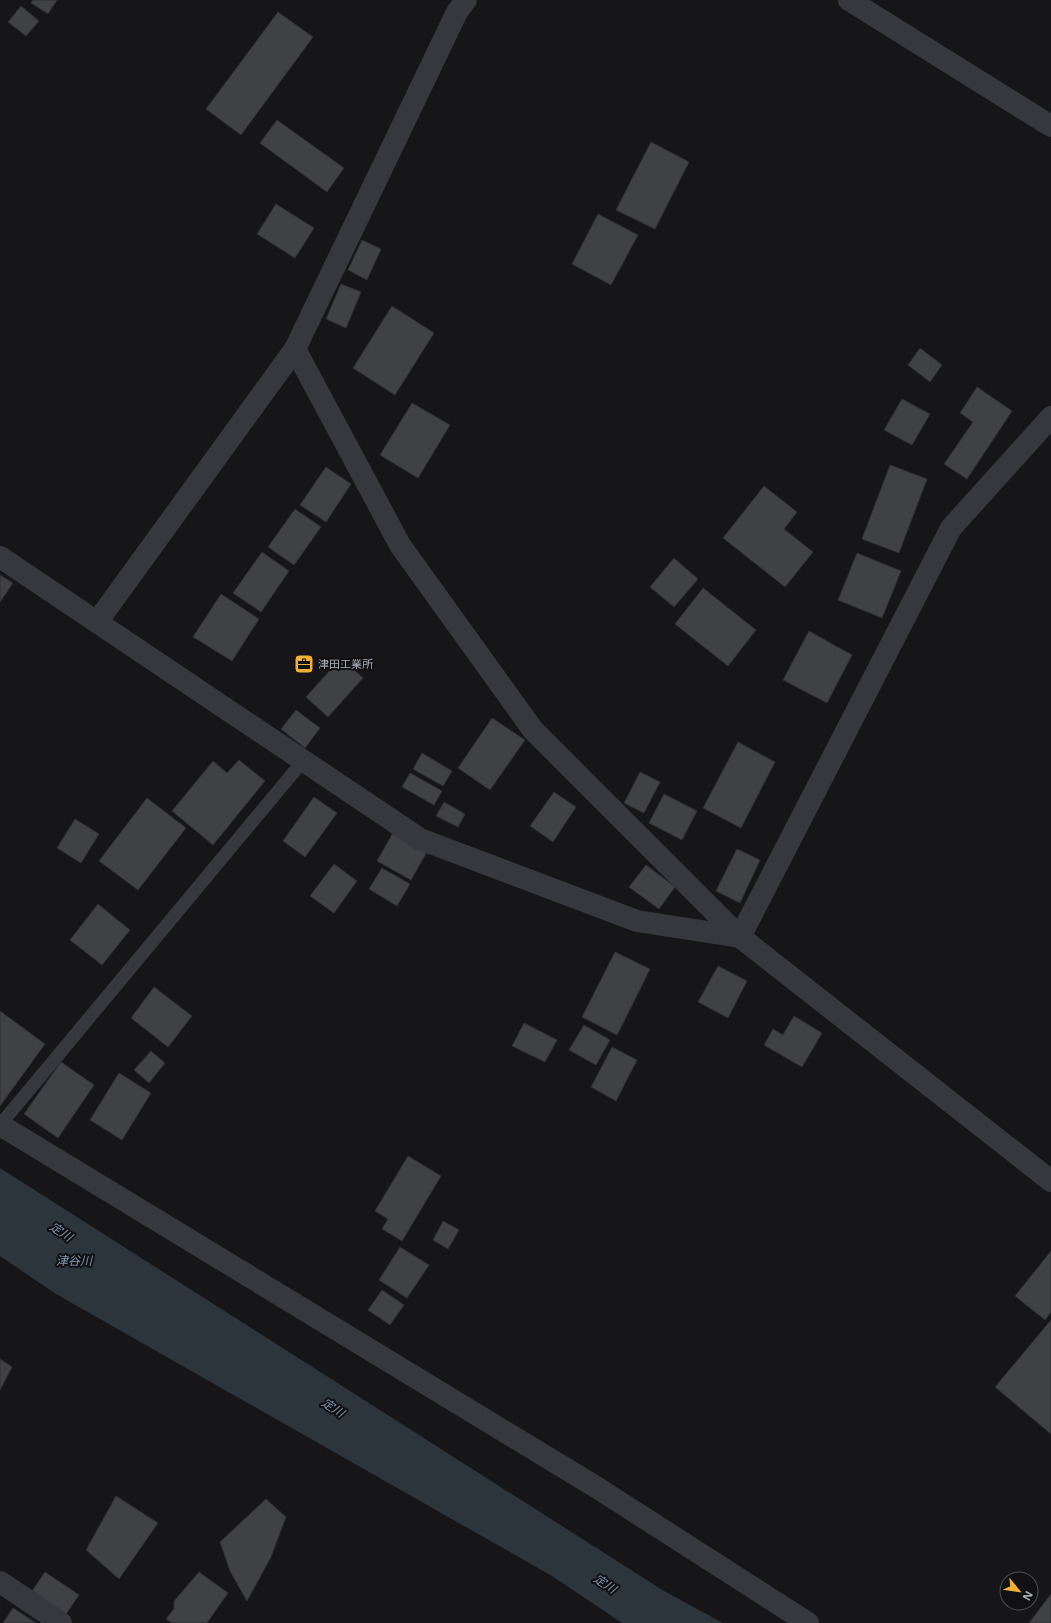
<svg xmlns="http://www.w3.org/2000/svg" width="1051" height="1623" font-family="'Open Sans','Noto Sans JP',sans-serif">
	<rect width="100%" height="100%" fill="#161618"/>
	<!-- water -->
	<path fill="#2c353c" d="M 0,1168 L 664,1591 L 723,1623 L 622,1623 L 552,1576 L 56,1294 L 0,1256 Z"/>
	<!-- building -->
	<g fill="#404145" stroke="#303034">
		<path d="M 33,0 L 57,0 L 48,14 L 31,3 Z"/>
		<path d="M 21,6 L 39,21 L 26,36 L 8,22 Z"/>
		<path d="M 278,12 L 313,37 L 241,135 L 206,109 Z"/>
		<path d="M 277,120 L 344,168 L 327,192 L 260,143 Z"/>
		<path d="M 651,142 L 689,162 L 655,229 L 616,210 Z"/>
		<path d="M 276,204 L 314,228 L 295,258 L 257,234 Z"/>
		<path d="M 598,214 L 638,235 L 611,285 L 572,264 Z"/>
		<path d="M 362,240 L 381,249 L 367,280 L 348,270 Z"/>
		<path d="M 341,284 L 361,292 L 346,328 L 326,319 Z"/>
		<path d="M 392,306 L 434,333 L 395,395 L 353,368 Z"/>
		<path d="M 920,348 L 942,365 L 930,382 L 908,365 Z"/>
		<path d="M 977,387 L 1012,411 L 967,479 L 944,464 L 973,422 L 960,413 Z"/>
		<path d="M 902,399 L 930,414 L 912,445 L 884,430 Z"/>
		<path d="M 412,403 L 450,425 L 418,478 L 380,455 Z"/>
		<path d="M 890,465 L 927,479 L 899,553 L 862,539 Z"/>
		<path d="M 326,467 L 351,484 L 326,522 L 300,505 Z"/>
		<path d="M 764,486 L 797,512 L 784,529 L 813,552 L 785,587 L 723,538 Z"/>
		<path d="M 295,509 L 321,527 L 294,565 L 268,547 Z"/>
		<path d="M 262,552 L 289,571 L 261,612 L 233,593 Z"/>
		<path d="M 857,553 L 901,571 L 882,618 L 838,600 Z"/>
		<path d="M 674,558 L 698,579 L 674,607 L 650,587 Z"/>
		<path d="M 0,575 L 13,583 L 0,602 Z"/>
		<path d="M 703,588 L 756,630 L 728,666 L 675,624 Z"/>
		<path d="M 221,594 L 259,619 L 232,661 L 193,637 Z"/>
		<path d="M 809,631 L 852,655 L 827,703 L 783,680 Z"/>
		<path d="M 341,658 L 363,678 L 328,717 L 306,697 Z"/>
		<path d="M 296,710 L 320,728 L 305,748 L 281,729 Z"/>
		<path d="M 492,718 L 525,740 L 490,790 L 458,768 Z"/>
		<path d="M 738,742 L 775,762 L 741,828 L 703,808 Z"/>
		<path d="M 422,753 L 452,771 L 443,786 L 413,769 Z"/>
		<path d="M 239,760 L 265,781 L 213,845 L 172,811 L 213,761 L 227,773 Z"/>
		<path d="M 640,772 L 660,782 L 644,813 L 624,803 Z"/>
		<path d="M 410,773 L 442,791 L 434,805 L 402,787 Z"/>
		<path d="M 554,792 L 576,807 L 553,842 L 530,826 Z"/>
		<path d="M 664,794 L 697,811 L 682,840 L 649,823 Z"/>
		<path d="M 314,797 L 337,813 L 305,857 L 283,841 Z"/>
		<path d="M 147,798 L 186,828 L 138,890 L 99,861 Z"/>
		<path d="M 444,802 L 465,814 L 458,827 L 436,816 Z"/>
		<path d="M 75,819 L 99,834 L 81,863 L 57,848 Z"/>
		<path d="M 394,831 L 428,850 L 411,880 L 377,861 Z"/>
		<path d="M 737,849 L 760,860 L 740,903 L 716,891 Z"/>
		<path d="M 334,864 L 357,881 L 334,913 L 310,896 Z"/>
		<path d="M 646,865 L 675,887 L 659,909 L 629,887 Z"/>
		<path d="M 382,868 L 410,884 L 397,906 L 369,889 Z"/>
		<path d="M 98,904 L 130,930 L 102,965 L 70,940 Z"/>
		<path d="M 615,952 L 650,969 L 617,1035 L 582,1017 Z"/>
		<path d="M 718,966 L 747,981 L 728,1018 L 698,1002 Z"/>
		<path d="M 154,987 L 192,1016 L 168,1047 L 131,1018 Z"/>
		<path d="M 0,1011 L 45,1044 L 0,1106 Z"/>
		<path d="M 794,1016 L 822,1033 L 802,1067 L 764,1045 L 773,1029 L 783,1035 Z"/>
		<path d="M 524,1023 L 557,1040 L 545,1062 L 512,1046 Z"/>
		<path d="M 584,1025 L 610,1040 L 596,1065 L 569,1050 Z"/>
		<path d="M 612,1047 L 637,1060 L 616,1101 L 591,1087 Z"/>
		<path d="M 151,1051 L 165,1063 L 149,1083 L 134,1070 Z"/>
		<path d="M 61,1062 L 94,1085 L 58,1138 L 24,1114 Z"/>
		<path d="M 119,1073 L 151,1093 L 122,1140 L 90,1120 Z"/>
		<path d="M 408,1156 L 441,1176 L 402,1241 L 382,1229 L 388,1219 L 375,1211 Z"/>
		<path d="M 443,1221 L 459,1230 L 448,1249 L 433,1240 Z"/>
		<path d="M 400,1247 L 429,1265 L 407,1298 L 379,1280 Z"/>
		<path d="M 1051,1251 L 1051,1312 L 1045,1320 L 1015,1296 Z"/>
		<path d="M 382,1290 L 404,1305 L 390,1325 L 368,1310 Z"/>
		<path d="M 1051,1320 L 1051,1434 L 995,1387 Z"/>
		<path d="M 0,1359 L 12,1367 L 0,1390 Z"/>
		<path d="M 116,1496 L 158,1523 L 119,1579 L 86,1550 Z"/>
		<path d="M 266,1499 L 286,1517 L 271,1557 L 247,1601 L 230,1571 L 220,1542 Z"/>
		<path d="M 45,1572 L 79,1595 L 66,1614 L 32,1591 Z"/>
		<path d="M 199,1572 L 228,1593 L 207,1623 L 172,1623 L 166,1619 L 174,1609 L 174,1601 Z"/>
		<path d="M 1051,1594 L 1051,1623 L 1029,1623 Z"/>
		<path d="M 13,1608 L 36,1623 L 3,1623 Z"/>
	</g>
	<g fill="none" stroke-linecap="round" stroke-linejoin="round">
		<!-- service -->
		<path stroke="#37383d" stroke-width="13" d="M 0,1125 L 303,761"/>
		<!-- minor -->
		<g stroke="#37383d" stroke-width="22">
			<path d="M 466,0 L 457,12 L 295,349 L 400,545 L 533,730 L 740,937 L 1051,1181"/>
			<path d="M 849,0 L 1051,126"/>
			<path d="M 0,557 L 420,839 L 637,921 L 740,937 L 951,528 L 1051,417"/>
			<path d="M 97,622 L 295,349"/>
			<path d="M 0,1125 L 596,1487 L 808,1623"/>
			<path d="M 0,1582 L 61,1623"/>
		</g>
	</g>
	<!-- icons -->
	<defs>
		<symbol id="office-square" viewBox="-11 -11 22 22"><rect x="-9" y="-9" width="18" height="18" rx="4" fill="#f2b134" stroke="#111113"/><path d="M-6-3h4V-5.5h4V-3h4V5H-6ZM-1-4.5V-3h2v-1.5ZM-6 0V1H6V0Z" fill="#111"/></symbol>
	</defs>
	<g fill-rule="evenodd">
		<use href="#office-square" x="293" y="653" width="22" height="22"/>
	</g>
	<g text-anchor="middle" stroke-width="4" stroke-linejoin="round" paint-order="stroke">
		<!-- poi labels -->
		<g font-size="11" fill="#a8adb8" stroke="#111113" text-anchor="start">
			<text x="318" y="668">津田工業所</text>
		</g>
		<!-- water labels -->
		<g font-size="12" font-style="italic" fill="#7f9bb3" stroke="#111113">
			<text transform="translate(61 1232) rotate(33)" y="4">定川</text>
			<text x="74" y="1265">津谷川</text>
			<text transform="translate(333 1408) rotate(33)" y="4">定川</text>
			<text transform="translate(605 1584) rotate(33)" y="4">定川</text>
		</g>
	</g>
	<!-- north arrow -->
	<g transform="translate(1019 1591) rotate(119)"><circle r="19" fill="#111113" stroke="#4d4f55"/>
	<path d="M0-3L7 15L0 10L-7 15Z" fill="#f2b134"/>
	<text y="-6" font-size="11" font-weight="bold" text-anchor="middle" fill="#a8adb8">N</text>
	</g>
</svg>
